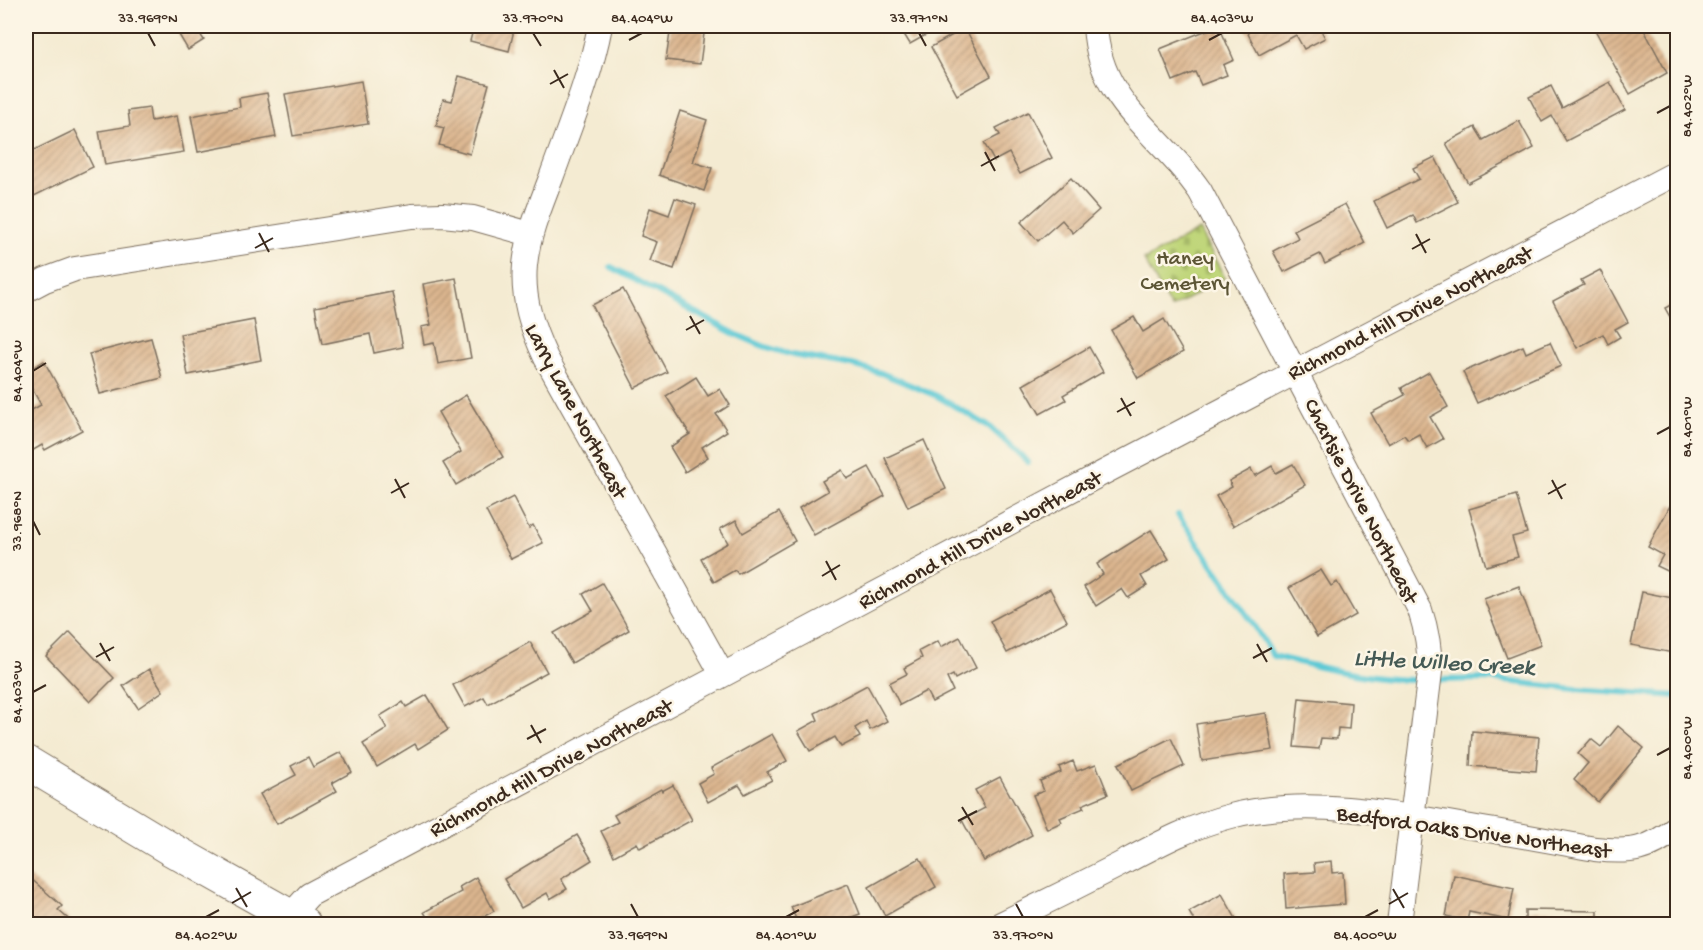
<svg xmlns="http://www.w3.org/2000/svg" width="1703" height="950" font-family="'Gochi Hand',sans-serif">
	<defs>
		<pattern id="cemetery-stones" width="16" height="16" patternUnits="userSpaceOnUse" patternTransform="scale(1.5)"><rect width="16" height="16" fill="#c0d67a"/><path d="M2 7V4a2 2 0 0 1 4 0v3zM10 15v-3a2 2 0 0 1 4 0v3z" fill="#a6b869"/></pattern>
		<pattern id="building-hatch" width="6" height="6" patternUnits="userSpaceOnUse" patternTransform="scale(1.5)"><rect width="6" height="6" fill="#dcb68f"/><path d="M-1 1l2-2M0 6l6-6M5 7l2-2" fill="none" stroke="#b49474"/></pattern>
	</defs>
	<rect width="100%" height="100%" fill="#fcf5e5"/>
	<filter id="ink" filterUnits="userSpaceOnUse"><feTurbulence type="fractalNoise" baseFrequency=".0167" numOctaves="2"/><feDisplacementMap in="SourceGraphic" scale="12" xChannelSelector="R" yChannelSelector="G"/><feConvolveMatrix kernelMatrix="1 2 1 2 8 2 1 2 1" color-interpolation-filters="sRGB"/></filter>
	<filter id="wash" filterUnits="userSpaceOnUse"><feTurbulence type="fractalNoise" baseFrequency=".008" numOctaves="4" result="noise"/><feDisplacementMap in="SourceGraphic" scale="24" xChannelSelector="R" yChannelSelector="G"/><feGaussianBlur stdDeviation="1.35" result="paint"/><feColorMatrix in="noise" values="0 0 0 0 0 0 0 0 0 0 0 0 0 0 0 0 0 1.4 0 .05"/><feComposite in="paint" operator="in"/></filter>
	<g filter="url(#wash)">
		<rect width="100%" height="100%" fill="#f4ebd2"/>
		<!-- cemetery -->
		<path fill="url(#cemetery-stones)" stroke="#7e804c" stroke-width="1.5" d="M 1199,230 L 1225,278 L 1171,308 L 1144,260 Z"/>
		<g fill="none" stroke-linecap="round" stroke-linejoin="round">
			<!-- stream -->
			<g stroke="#5dc9d5" stroke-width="6">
				<path d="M 611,267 L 735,334 L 763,346 L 792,355 L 852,365 L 881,373 L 937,396 L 990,427 L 1028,462"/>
				<path d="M 1178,515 L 1253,623 L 1273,656 C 1323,668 1372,681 1424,680"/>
				<path d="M 1434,680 L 1488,679 L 1575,689 L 1678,696"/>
			</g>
		</g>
		<g id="blocks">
			<!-- building -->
			<g fill="url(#building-hatch)">
				<path d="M 179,26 L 195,26 L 204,40 L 188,50 L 175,28 Z"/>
				<path d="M 474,26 L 515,26 L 509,51 L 470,41 Z"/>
				<path d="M 671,26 L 705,26 L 700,64 L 666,60 Z"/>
				<path d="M 899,26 L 942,26 L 910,44 Z"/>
				<path d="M 1217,26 L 1219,26 L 1234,60 L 1223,65 L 1227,75 L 1201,85 L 1195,72 L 1173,81 L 1160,49 Z"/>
				<path d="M 1244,26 L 1319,26 L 1325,38 L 1304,49 L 1296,35 L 1259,55 Z"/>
				<path d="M 1600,26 L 1642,26 L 1667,73 L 1630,94 L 1594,28 Z"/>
				<path d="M 965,28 L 991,76 L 957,95 L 931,47 Z"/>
				<path d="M 459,76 L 489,84 L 470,154 L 439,145 L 444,128 L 436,126 L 443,99 L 452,101 Z"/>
				<path d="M 361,81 L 368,124 L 293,136 L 285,94 Z"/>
				<path d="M 1610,82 L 1625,110 L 1566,141 L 1552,116 L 1542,122 L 1529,97 L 1551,86 L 1562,108 Z"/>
				<path d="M 267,93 L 276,137 L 198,152 L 191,116 L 240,107 L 239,98 Z"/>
				<path d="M 149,108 L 151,121 L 177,116 L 184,152 L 105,165 L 99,131 L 130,126 L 128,111 Z"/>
				<path d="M 680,111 L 707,120 L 693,162 L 712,168 L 704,191 L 659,175 Z"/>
				<path d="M 1028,112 L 1052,158 L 1020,174 L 1009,153 L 994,161 L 984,143 L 1000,135 L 996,128 Z"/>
				<path d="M 1519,121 L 1534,148 L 1468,183 L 1446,143 L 1475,127 L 1483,140 Z"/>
				<path d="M 75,130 L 93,167 L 28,199 L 26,194 L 26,154 Z"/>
				<path d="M 1435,157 L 1458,202 L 1417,223 L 1413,215 L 1387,228 L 1374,201 L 1419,179 L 1413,168 Z"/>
				<path d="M 1071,178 L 1099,210 L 1073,233 L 1062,220 L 1038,241 L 1021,222 Z"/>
				<path d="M 675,198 L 696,205 L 674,269 L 650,261 L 657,242 L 641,236 L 650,208 L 669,215 Z"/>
				<path d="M 1345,204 L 1365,243 L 1325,264 L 1320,254 L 1284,272 L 1273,251 L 1298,238 L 1294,230 Z"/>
				<path d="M 1600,270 L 1628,322 L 1615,329 L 1620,337 L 1608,344 L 1603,334 L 1577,348 L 1553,301 L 1584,285 L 1581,280 Z"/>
				<path d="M 456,278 L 471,358 L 438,364 L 434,343 L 424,345 L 421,327 L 431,325 L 423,284 Z"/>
				<path d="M 623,289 L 667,372 L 635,388 L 592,305 Z"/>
				<path d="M 392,292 L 403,347 L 374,353 L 370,334 L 322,344 L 315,307 Z"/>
				<path d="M 1678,301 L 1678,331 L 1665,308 Z"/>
				<path d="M 1134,317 L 1143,332 L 1164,319 L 1183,352 L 1138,378 L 1111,330 Z"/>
				<path d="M 254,320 L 261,360 L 188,375 L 180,334 Z"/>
				<path d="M 151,338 L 162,378 L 100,394 L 89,354 Z"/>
				<path d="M 1550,342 L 1561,366 L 1477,403 L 1463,372 L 1523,346 L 1526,353 Z"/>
				<path d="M 1089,347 L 1103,372 L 1063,395 L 1066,400 L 1040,414 L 1023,385 Z"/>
				<path d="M 44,361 L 82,430 L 45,450 L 42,445 L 30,452 L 26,445 L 26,413 L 41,405 L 26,378 L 26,372 Z"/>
				<path d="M 1429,372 L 1448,407 L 1430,417 L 1443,439 L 1427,448 L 1419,434 L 1408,440 L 1404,435 L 1388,444 L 1371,413 L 1405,395 L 1401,388 Z"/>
				<path d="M 696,377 L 708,396 L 720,389 L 730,405 L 716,414 L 727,431 L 702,447 L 708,457 L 685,472 L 670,447 L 690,434 L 666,396 Z"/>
				<path d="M 466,395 L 503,457 L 456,485 L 443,463 L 461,452 L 438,412 Z"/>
				<path d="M 924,440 L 946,489 L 908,507 L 885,458 Z"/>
				<path d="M 1293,464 L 1305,485 L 1233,526 L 1216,496 L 1232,487 L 1229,481 L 1251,469 L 1255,476 L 1272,466 L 1276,473 Z"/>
				<path d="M 869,467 L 885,496 L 814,535 L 799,508 L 828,491 L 822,481 L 842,470 L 847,479 Z"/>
				<path d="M 1516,495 L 1527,533 L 1512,537 L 1518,557 L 1486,566 L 1469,509 Z"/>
				<path d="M 513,497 L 529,528 L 533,525 L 543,543 L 511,559 L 486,511 Z"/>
				<path d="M 1671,504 L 1678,507 L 1678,576 L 1657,566 L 1663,555 L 1648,547 Z"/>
				<path d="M 779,512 L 795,541 L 738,574 L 735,570 L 714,582 L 701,558 L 728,543 L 720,529 L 736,520 L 743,533 Z"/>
				<path d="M 1151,530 L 1169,559 L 1141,576 L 1147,586 L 1128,598 L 1122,589 L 1096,606 L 1084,587 L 1103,574 L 1097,564 Z"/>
				<path d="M 1321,570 L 1331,586 L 1337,582 L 1356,615 L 1317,637 L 1289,588 Z"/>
				<path d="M 602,583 L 629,630 L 572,663 L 554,633 L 593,611 L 583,594 Z"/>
				<path d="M 1519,586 L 1541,645 L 1507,658 L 1484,599 Z"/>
				<path d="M 1050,589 L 1067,621 L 1007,653 L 990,621 Z"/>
				<path d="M 1642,592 L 1678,599 L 1678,631 L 1673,653 L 1631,645 Z"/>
				<path d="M 70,632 L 114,678 L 90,702 L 46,656 Z"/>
				<path d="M 960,637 L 976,668 L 955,679 L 953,675 L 947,678 L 953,691 L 932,702 L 926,691 L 900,705 L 889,683 L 907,674 L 904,668 L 922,658 L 919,651 L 938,641 L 941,647 Z"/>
				<path d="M 530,642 L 547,672 L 488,704 L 484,697 L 465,707 L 453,685 Z"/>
				<path d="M 149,669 L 163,691 L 138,708 L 123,686 Z"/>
				<path d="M 867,685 L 887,721 L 870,730 L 866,721 L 855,728 L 860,737 L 841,747 L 835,737 L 810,751 L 798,731 L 818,720 L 815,713 Z"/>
				<path d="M 427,695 L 448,730 L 418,749 L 415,744 L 377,767 L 363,744 L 387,729 L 380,716 L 403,702 L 406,707 Z"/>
				<path d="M 1299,698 L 1351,703 L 1349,729 L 1338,728 L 1337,739 L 1321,738 L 1319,749 L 1294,747 Z"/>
				<path d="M 1266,713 L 1273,750 L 1202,761 L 1196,724 Z"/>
				<path d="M 1618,726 L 1644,748 L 1598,802 L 1574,780 L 1588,763 L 1578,754 L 1591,739 L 1601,747 Z"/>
				<path d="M 1472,731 L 1539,737 L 1536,771 L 1470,766 Z"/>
				<path d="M 772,734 L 787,761 L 767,772 L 772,780 L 745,794 L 739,785 L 708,802 L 698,783 L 714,774 L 711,768 Z"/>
				<path d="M 1171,738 L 1184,766 L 1131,791 L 1118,764 Z"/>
				<path d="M 341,752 L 352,772 L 332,783 L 337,791 L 277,824 L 260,794 L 296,775 L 291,766 L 308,757 L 313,767 Z"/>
				<path d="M 1073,761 L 1077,771 L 1096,764 L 1108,794 L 1082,805 L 1084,808 L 1060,818 L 1062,822 L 1047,829 L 1033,795 L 1044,791 L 1040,781 L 1061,772 L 1059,767 Z"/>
				<path d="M 1000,777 L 1032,835 L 984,861 L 962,820 L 985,808 L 975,790 Z"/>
				<path d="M 673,785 L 692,820 L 640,848 L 637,843 L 614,856 L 601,831 L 618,822 L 614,815 L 661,789 L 662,791 Z"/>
				<path d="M 577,835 L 592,860 L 561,879 L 567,889 L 550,899 L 547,893 L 521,908 L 504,879 Z"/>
				<path d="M 920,858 L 936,887 L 885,916 L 869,887 Z"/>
				<path d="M 1331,861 L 1332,873 L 1343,872 L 1345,904 L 1286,909 L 1284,874 L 1315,872 L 1314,863 Z"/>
				<path d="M 1454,875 L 1514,888 L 1508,920 L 1469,912 L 1467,921 L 1446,916 Z"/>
				<path d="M 29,877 L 62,906 L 58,910 L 74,924 L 31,924 L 26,920 L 26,881 Z"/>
				<path d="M 476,877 L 494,911 L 470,924 L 431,924 L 424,912 L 461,892 L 459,887 Z"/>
				<path d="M 848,884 L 860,914 L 833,924 L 798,924 L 791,907 Z"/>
				<path d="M 1222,894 L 1239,924 L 1196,924 L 1189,912 Z"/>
				<path d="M 1525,910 L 1598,911 L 1598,924 L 1525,924 Z"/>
				<path d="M 1678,916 L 1678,924 L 1639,924 L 1638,923 Z"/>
			</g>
		</g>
	</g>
	<g filter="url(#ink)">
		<use href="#blocks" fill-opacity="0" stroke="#7c6e5d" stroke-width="1.5"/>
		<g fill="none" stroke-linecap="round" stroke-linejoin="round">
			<defs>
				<g id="street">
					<path d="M 600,26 C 590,78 569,128 551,178 C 540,207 528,235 525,265 C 522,299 532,328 546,358 L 722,674"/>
					<path d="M 1095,26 C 1099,94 1143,122 1183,169 C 1189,176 1195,184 1200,191 L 1420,610 C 1427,631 1430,650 1430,672 L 1399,924"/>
					<path d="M 26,290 L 45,280 L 75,269 L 412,216 L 442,215 L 473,218 L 530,234"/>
					<path d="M 290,916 L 309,895 C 764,651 1220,410 1678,172"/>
					<path d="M 1001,924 C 1040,905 1080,885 1119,865 C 1155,846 1191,826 1231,816 C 1303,797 1392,813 1465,826 C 1508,833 1551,841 1595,849 C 1631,853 1648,851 1678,827"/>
				</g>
				<path id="secondary" d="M 26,762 L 169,848 L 304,924"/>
			</defs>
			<!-- street casing -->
			<use href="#street" stroke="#7c6e5d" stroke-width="26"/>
			<!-- secondary casing -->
			<use href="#secondary" stroke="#7c6e5d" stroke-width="35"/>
			<!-- street -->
			<use href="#street" stroke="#fff" stroke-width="24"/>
			<!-- secondary -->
			<use href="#secondary" stroke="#fff" stroke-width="33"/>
		</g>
	</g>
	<!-- ticks -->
	<path fill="none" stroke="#3b2a1e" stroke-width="2" d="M 148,33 L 155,46M 533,33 L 541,46M 919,33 L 926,46M 629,40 L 642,33M 1209,40 L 1222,33M 554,70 L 564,88M 550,84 L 568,74M 1657,113 L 1670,106M 985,152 L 995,171M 981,166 L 999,156M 259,233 L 269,252M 1416,234 L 1426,253M 255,248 L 273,238M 1412,249 L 1430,239M 690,316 L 700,334M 686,330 L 704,320M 33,371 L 46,363M 1121,398 L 1131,416M 1117,412 L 1135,402M 1657,434 L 1670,427M 395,479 L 405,498M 1552,480 L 1562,499M 391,493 L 409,483M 1548,494 L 1566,484M 33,521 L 40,535M 826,561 L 836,580M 822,576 L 840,565M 100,643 L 110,661M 1257,644 L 1267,662M 96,657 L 114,647M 1253,658 L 1272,648M 33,692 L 46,685M 531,725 L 541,743M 527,739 L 546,729M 1657,755 L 1670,748M 962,807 L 973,825M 958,821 L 977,811M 236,888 L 247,907M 1393,889 L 1404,908M 232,903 L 251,892M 631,904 L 638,917M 1016,904 L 1023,917M 1389,904 L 1408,893M 206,917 L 219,910M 786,917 L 799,910M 1365,917 L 1378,910"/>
	<g text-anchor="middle" stroke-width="5" stroke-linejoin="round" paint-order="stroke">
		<!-- park labels -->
		<g font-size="22" fill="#5c5535" stroke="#fcf5e5">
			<text x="1185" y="264">Haney<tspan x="1185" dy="25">Cemetery</tspan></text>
		</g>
		<!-- street labels -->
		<g font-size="22" fill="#3b2a1e" stroke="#fcf5e5">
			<text transform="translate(1409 311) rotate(-27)" y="8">Richmond Hill Drive Northeast</text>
			<text transform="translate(578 410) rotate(62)" y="8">Larry Lane Northeast</text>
			<text transform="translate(1363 500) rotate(63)" y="8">Charlsie Drive Northeast</text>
			<text transform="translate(979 538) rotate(-28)" y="8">Richmond Hill Drive Northeast</text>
			<text transform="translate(550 766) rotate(-28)" y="8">Richmond Hill Drive Northeast</text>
			<text transform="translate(1474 830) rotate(8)" y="8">Bedford Oaks Drive Northeast</text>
		</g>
		<!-- water labels -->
		<g font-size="24" font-style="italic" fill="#455a55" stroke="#fcf5e5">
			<text transform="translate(1444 661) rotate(3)" y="8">Little Willeo Creek</text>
		</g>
	</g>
	<!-- margin -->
	<rect width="1703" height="950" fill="none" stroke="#fcf5e5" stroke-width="66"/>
	<rect x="33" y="33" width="1637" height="884" fill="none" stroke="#3b2a1e" stroke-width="2"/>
	<g font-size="15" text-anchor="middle" fill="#3b2a1e">
		<text x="148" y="22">33.969°N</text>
		<text x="533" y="22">33.970°N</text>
		<text x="642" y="22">84.404°W</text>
		<text x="919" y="22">33.971°N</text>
		<text x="1222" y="22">84.403°W</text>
		<text transform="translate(1686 106) rotate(-90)" y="5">84.402°W</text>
		<text transform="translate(16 371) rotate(-90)" y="5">84.404°W</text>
		<text transform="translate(1686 427) rotate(-90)" y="5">84.401°W</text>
		<text transform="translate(16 521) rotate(-90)" y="5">33.968°N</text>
		<text transform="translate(16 692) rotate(-90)" y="5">84.403°W</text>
		<text transform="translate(1686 748) rotate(-90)" y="5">84.400°W</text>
		<text x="206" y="939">84.402°W</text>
		<text x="638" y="939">33.969°N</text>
		<text x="786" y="939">84.401°W</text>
		<text x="1023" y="939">33.970°N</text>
		<text x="1365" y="939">84.400°W</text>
	</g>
</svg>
